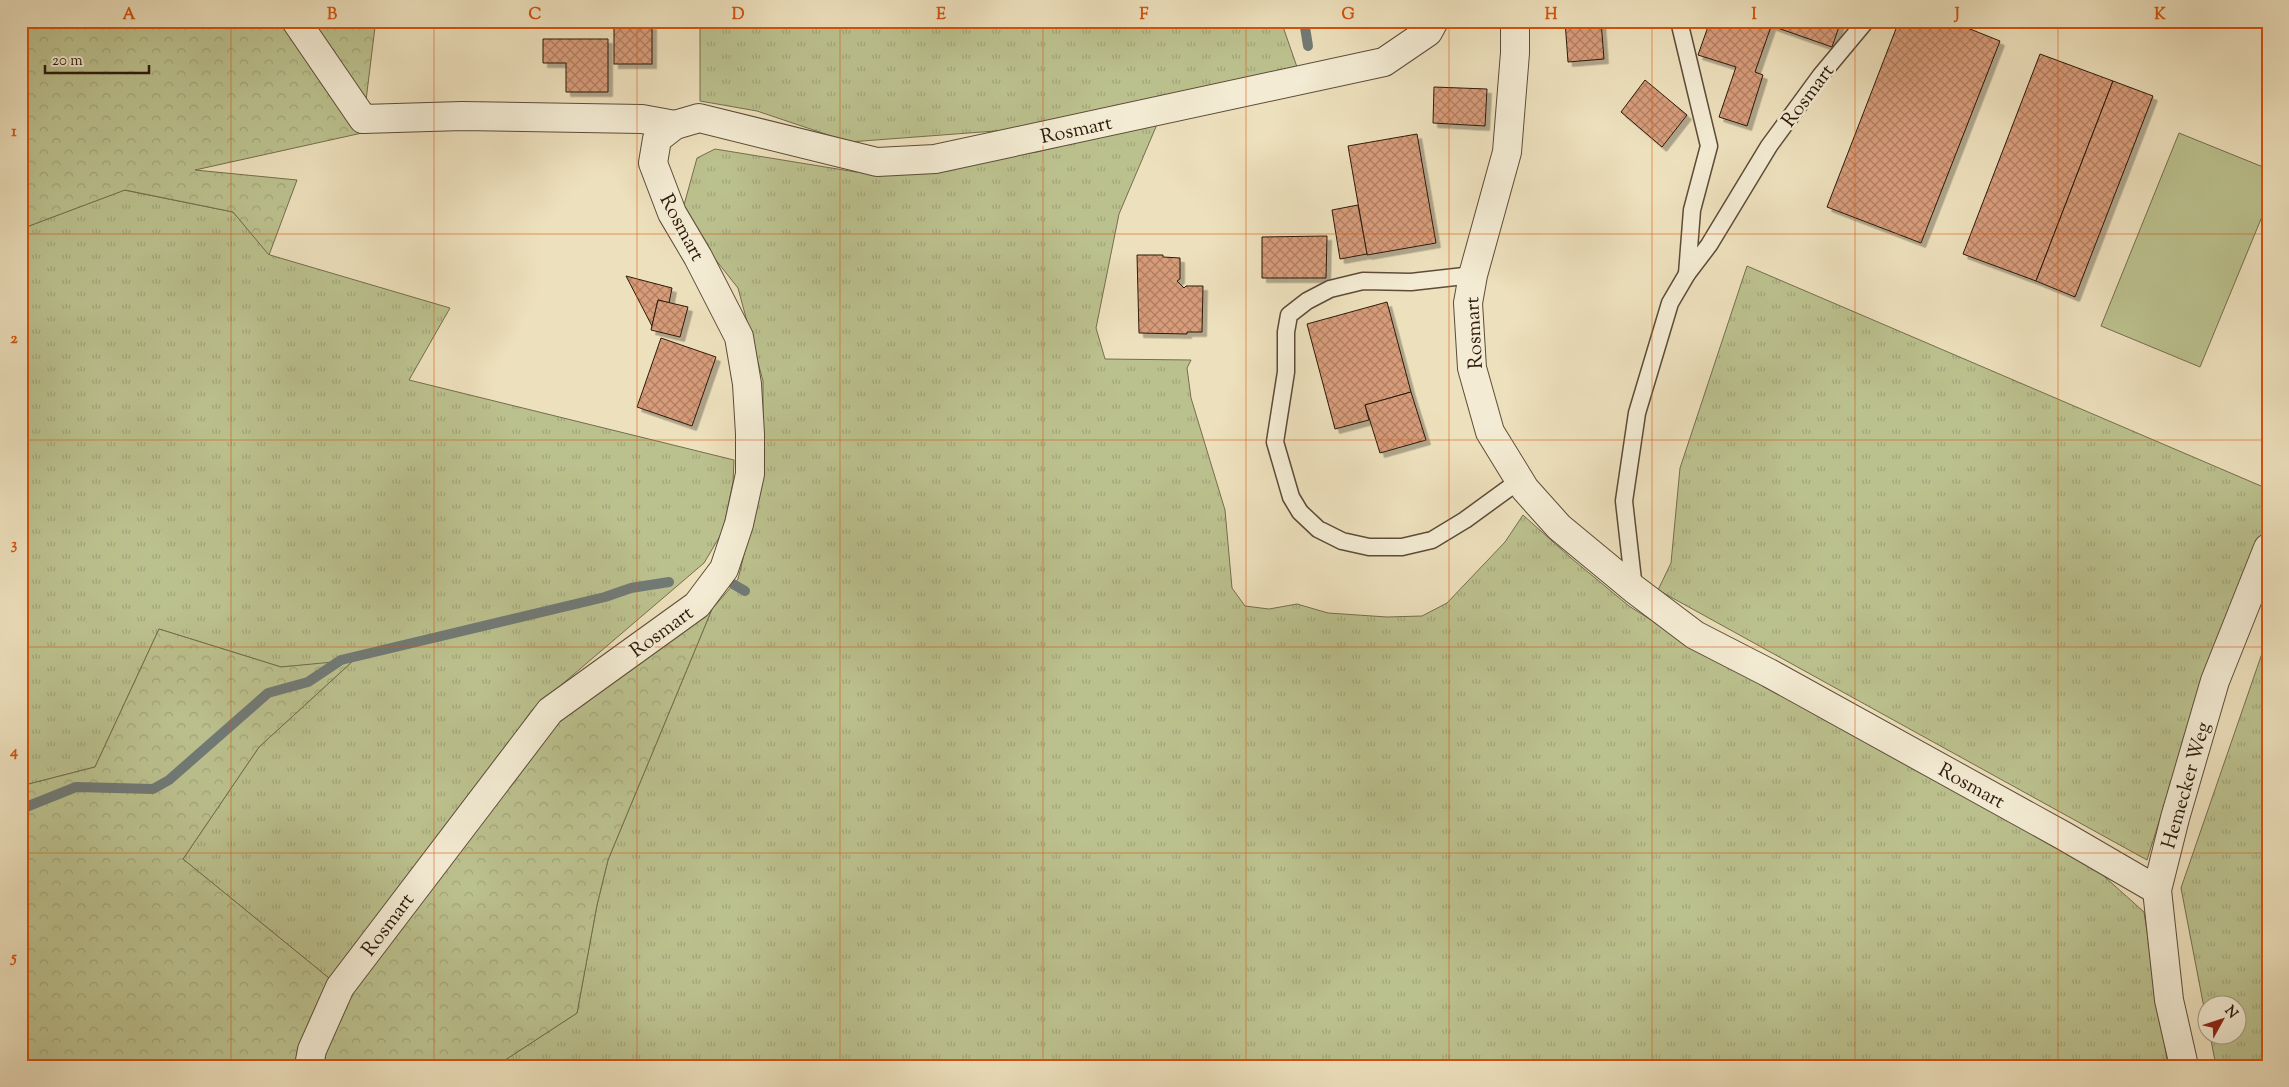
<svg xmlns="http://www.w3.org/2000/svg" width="2289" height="1087" font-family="'Sorts Mill Goudy',serif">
	<defs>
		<pattern id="grass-tufts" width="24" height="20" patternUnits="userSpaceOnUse" patternTransform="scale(1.25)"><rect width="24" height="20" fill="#bbc18e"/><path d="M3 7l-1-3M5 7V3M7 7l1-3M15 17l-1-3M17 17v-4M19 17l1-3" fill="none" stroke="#a1a579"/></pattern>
		<pattern id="forest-crowns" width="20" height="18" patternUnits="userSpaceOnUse" patternTransform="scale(1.25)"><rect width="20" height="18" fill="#bbc18e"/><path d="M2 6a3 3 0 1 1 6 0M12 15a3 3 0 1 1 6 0" fill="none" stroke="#a1a579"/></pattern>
		<pattern id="building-cross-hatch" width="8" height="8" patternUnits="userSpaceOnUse" patternTransform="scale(1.25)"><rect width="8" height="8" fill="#d79c7a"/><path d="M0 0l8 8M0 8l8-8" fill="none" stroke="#af7e62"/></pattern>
		<filter id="shadow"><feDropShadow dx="4.5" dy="4.5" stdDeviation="0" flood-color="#0004"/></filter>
	</defs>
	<rect width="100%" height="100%" fill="#ede0bc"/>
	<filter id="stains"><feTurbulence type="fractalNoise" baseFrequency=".004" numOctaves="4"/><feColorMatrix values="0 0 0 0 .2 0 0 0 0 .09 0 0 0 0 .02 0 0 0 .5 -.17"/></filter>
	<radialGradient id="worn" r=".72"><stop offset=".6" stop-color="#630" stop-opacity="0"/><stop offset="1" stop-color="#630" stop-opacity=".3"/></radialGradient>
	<!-- grass -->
	<g fill="url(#grass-tufts)" stroke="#746e4d">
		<path d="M 704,21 L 1281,21 L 1297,67 L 1307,67 L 1022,129 L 849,142 L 757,111 L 700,101 L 700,23 Z"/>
		<path d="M 1158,122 L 1119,214 L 1096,328 L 1105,359 L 1191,360 L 1187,368 L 1191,398 L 1225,510 L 1232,588 L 1245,606 L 1269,609 L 1297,604 L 1328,613 L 1387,617 L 1422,616 L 1447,603 L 1505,542 L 1523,515 L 1571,558 L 1629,606 L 1687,643 L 2096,869 L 2144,912 L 2168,1066 L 496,1066 L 577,1013 L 597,905 L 608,860 L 712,609 L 738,579 L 763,478 L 763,381 L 738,288 L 700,240 L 684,205 L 697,158 L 715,149 L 856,172 L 1037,152 Z"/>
		<path d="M 124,190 L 233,212 L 270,255 L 450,308 L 409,380 L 734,460 L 733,482 L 723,531 L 704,563 L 532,710 L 335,983 L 183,859 L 259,747 L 353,661 L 281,667 L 159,629 L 95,767 L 21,786 L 21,229 Z"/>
		<path d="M 1747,266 L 2268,489 L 2268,526 L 2202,685 L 2147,860 L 1658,590 L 1671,563 L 1680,468 Z"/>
		<path d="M 2268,636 L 2268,1066 L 2216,1066 L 2210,1035 L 2236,1034 L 2236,1004 L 2206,1004 L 2206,1018 L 2181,888 Z"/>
	</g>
	<!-- forest -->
	<g fill="url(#forest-crowns)" stroke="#746e4d">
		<path d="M 21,21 L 704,21 L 700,23 L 375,27 L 362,133 L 195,170 L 297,180 L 269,255 L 233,212 L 125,190 L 21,229 Z"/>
		<path d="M 712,609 L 608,860 L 597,905 L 577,1013 L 496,1066 L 21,1066 L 21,786 L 95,767 L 159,629 L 281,667 L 354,660 L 259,747 L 183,859 L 335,983 L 571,709 Z"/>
	</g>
	<!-- pitch -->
	<path fill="#bbc18e" stroke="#746e4d" d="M 2179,133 L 2268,169 L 2268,202 L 2200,367 L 2101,326 Z"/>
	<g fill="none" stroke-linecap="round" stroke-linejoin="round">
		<!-- stream -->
		<g stroke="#717a76" stroke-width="10">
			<path d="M 1304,21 L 1308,46"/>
			<path d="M 733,584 L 745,591"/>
			<path d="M 21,809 L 76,787 L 153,789 L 169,780 L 268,693 L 308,682 L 341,660 L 605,597 L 631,588 L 669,582"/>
		</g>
	</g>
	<!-- building -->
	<g fill="url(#building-cross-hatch)" stroke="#2d1a0c" filter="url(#shadow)">
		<path d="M 1565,21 L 1601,21 L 1604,59 L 1568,62 Z"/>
		<path d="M 1710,21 L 1773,21 L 1755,72 L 1763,75 L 1747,126 L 1719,117 L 1736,67 L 1698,55 Z"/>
		<path d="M 1774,21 L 1841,21 L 1832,47 L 1772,26 Z"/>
		<path d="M 1899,21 L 1950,21 L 2000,41 L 1921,243 L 1827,207 Z"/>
		<rect x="614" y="25" width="38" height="39"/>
		<path d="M 543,39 L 608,39 L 608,92 L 566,92 L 566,63 L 543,63 Z"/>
		<path d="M 2040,54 L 2113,81 L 2036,281 L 1963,254 Z"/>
		<path d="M 1645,80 L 1687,115 L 1662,147 L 1621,112 Z"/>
		<path d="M 2113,81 L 2153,96 L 2075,297 L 2036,281 Z"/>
		<path d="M 1434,87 L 1487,89 L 1485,126 L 1433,123 Z"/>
		<path d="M 1417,134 L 1436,243 L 1367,255 L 1348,146 Z"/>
		<path d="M 1358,205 L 1367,254 L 1340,259 L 1332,210 Z"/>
		<path d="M 1327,236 L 1326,278 L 1262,278 L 1262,237 Z"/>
		<path d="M 1137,255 L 1163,255 L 1163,257 L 1180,258 L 1180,279 L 1177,281 L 1184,288 L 1186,286 L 1203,286 L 1202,332 L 1187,332 L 1187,334 L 1139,333 Z"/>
		<path d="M 626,276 L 672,288 L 669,303 L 658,300 L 652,326 Z"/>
		<path d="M 658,300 L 688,307 L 680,337 L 651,330 Z"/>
		<path d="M 1387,302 L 1411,392 L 1365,405 L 1369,420 L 1335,429 L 1307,324 Z"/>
		<path d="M 661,338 L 716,357 L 692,426 L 637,407 Z"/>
		<path d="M 1411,392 L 1426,440 L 1380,453 L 1365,405 Z"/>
	</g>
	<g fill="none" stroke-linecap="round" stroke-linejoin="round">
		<defs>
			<g id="service">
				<path d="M 1679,21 L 1709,146 L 1692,210 L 1687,274"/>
				<path d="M 1473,275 L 1411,282 L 1363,281 L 1330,289 L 1307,301 L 1289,315 L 1286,332 L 1286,372 L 1275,442 L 1291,497 L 1300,512 L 1318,529 L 1342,541 L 1369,547 L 1402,547 L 1432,540 L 1465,520 L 1520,480"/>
				<path d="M 1634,589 L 1624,501 L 1637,413 L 1670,303 L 1687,274 L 1709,245 L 1769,146 L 1821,75 L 1866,21"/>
			</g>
			<g id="minor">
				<path d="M 296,21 L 363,119 L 462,116 L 642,119 L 675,125"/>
				<path d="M 1515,21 L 1515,53 L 1507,152 L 1473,275 L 1468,303 L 1472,368 L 1490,432 L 1525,489 L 1559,527 L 1634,589 L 1695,635 L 1769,673 L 2064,836 L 2157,890"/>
				<path d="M 309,1066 L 312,1050 L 340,987 L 550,711 L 697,605 L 724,569 L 739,524 L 750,474 L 750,434 L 747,384 L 739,337 L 698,257 L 672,213 L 653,163 L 657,139 L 675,125 L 699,118 L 877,162 L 935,159 L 1384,62 L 1428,32 L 1434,21"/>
				<path d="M 2184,1066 L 2169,1000 L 2157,890 L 2175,818 L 2215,681 L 2268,548"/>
			</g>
		</defs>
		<!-- service casing -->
		<use href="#service" stroke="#5d4c38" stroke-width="19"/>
		<!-- minor casing -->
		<use href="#minor" stroke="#5d4c38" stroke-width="30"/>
		<!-- service -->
		<use href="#service" stroke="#f3ebd3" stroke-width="16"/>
		<!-- minor -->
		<use href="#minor" stroke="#f3ebd3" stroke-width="28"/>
	</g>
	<!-- grid -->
	<path fill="none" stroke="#d5530c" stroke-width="1" stroke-opacity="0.55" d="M 231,21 L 231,1066M 434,21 L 434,1066M 637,21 L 637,1066M 840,21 L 840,1066M 1043,21 L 1043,1066M 1246,21 L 1246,1066M 1449,21 L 1449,1066M 1652,21 L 1652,1066M 1855,21 L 1855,1066M 2058,21 L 2058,1066M 21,234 L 2268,234M 21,440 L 2268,440M 21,647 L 2268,647M 21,853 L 2268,853"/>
	<g text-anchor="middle" stroke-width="5" stroke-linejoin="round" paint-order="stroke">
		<!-- street labels -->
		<g font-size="20" fill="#2d1a0c" stroke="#f3ebd3">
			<text transform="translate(1807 95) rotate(-53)" y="7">Rosmart</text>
			<text transform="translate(1076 129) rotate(-12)" y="7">Rosmart</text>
			<text transform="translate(683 227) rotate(62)" y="7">Rosmart</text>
			<text transform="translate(1473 333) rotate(-93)" y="7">Rosmart</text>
			<text transform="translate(661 631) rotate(-36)" y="7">Rosmart</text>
			<text transform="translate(1972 785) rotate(29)" y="7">Rosmart</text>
			<text transform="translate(2185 785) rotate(-74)" y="7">Hemecker Weg</text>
			<text transform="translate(387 924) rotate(-53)" y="7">Rosmart</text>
		</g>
	</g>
	<!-- margin -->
	<rect width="2289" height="1087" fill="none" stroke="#ede0bc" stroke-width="55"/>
	<!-- north arrow -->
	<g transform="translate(2222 1020) rotate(50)"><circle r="24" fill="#f3ebd3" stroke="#a49783"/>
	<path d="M0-4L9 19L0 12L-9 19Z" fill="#8f2418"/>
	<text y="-8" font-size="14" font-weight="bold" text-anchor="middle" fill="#2d1a0c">N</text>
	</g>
	<!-- scale -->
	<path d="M45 65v8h104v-8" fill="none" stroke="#2d1a0c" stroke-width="2.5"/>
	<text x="52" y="65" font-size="15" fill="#2d1a0c" stroke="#f3ebd3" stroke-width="4" paint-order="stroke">20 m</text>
	<rect x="28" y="28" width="2234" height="1032" fill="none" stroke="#d5530c" stroke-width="2"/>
	<g font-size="16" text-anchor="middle" font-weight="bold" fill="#d5530c">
		<text x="129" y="19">A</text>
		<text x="332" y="19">B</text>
		<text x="535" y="19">C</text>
		<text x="738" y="19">D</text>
		<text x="941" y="19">E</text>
		<text x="1144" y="19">F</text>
		<text x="1348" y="19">G</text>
		<text x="1551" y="19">H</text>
		<text x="1754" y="19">I</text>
		<text x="1957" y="19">J</text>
		<text x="2160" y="19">K</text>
		<text x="14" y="136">1</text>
		<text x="14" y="343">2</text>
		<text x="14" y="549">3</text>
		<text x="14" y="756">4</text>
		<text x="14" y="962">5</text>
	</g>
	<rect width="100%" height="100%" filter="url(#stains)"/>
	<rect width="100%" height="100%" fill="url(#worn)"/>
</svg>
